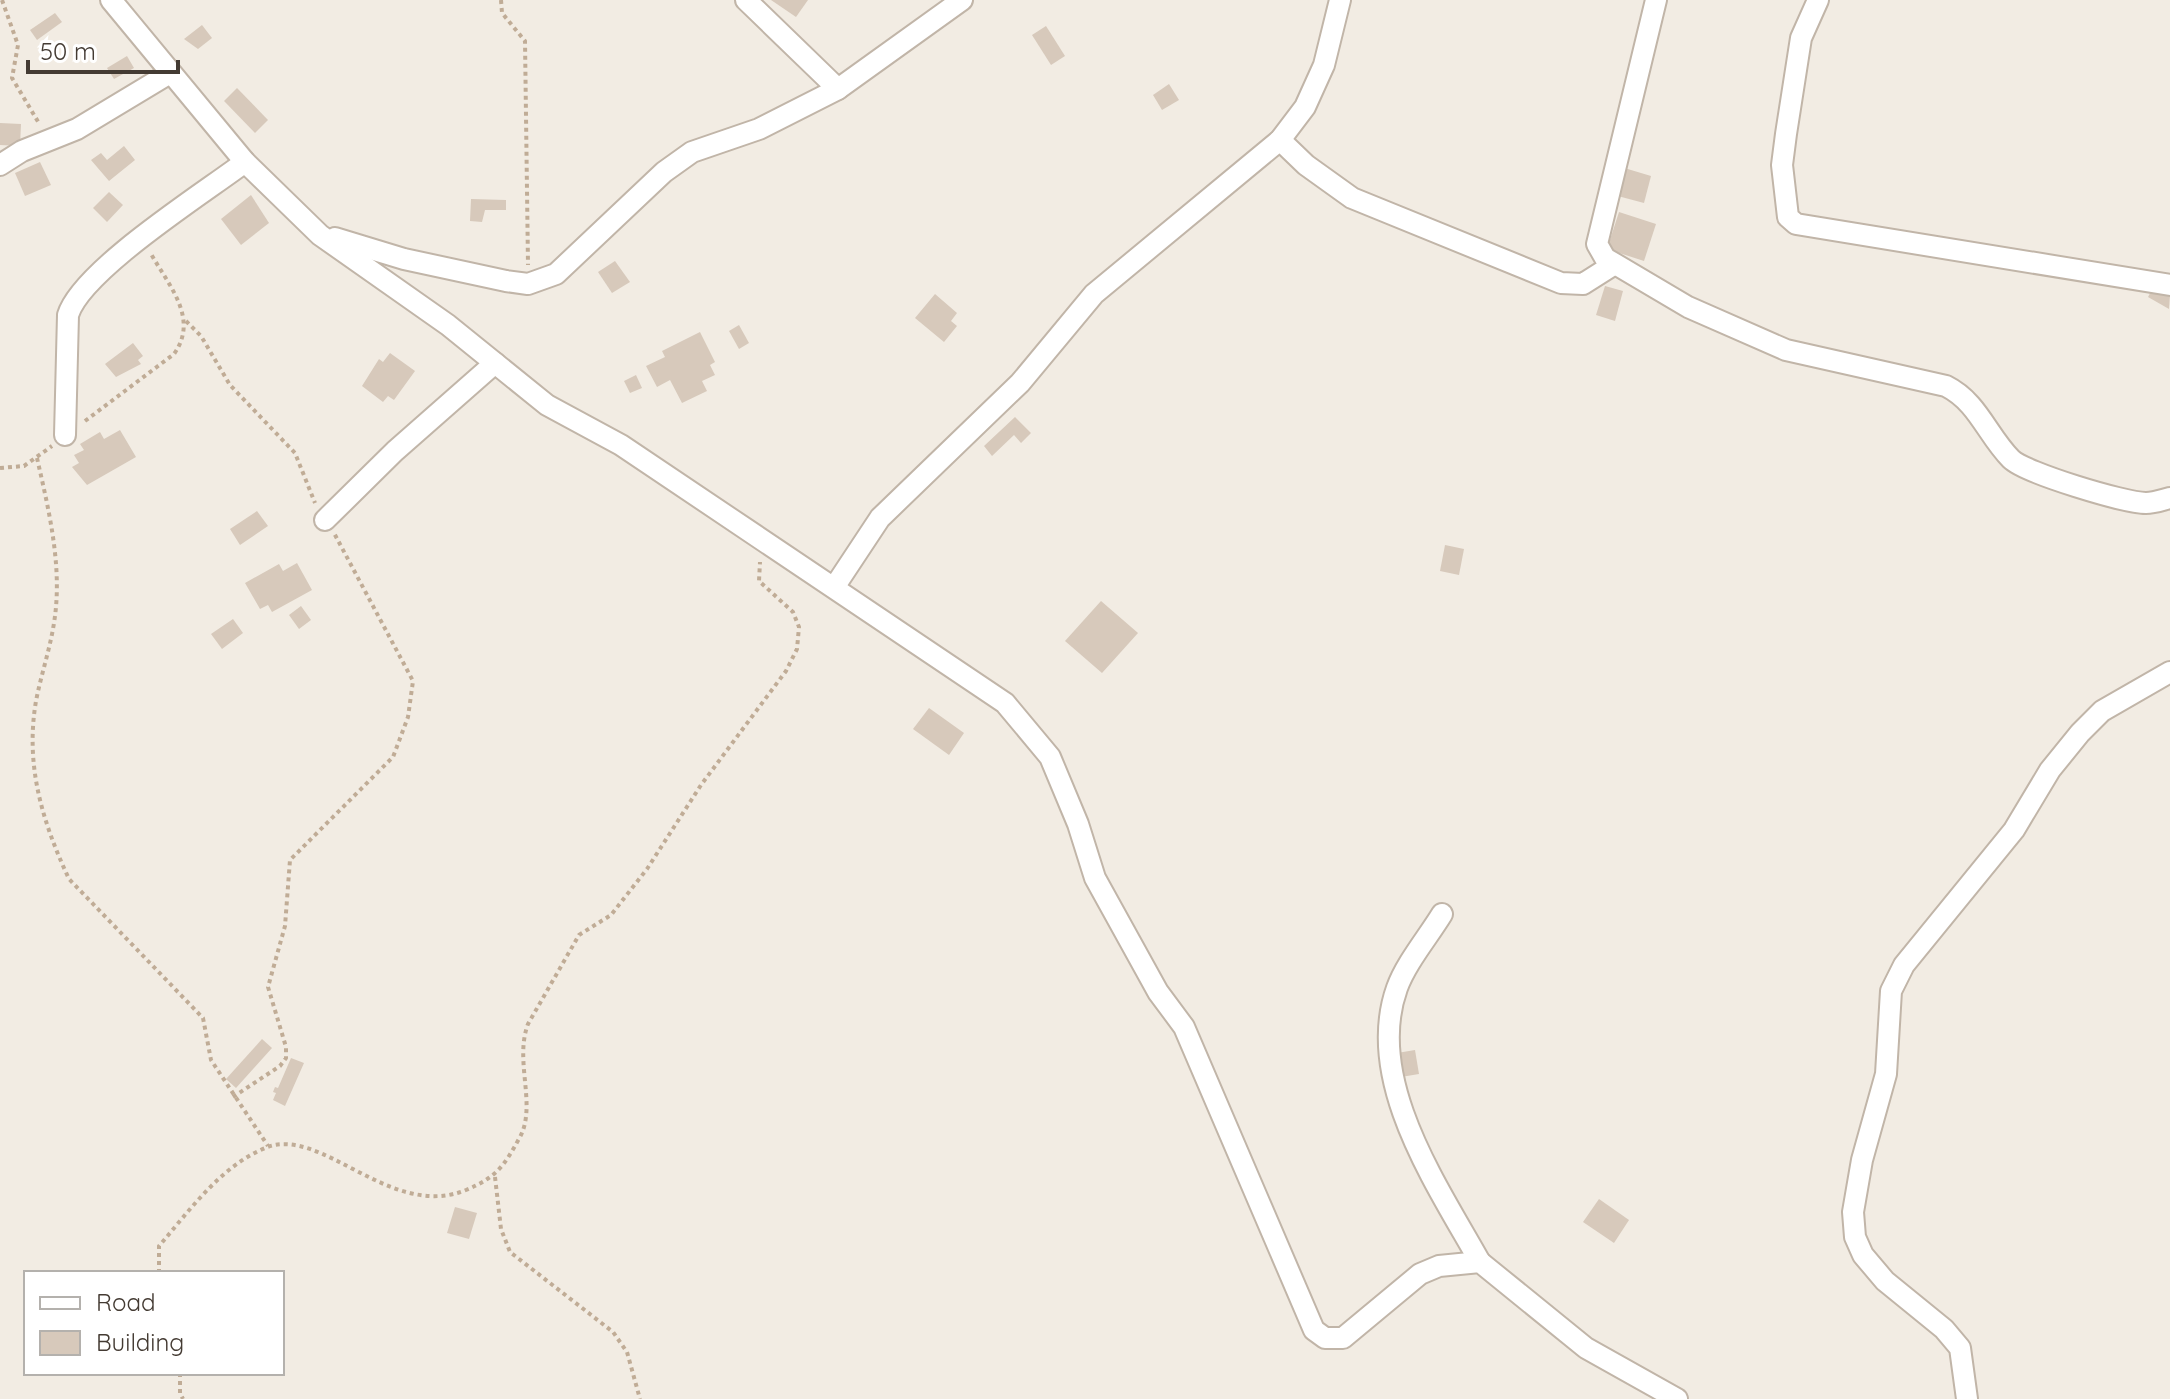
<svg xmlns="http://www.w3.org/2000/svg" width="2170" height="1399" font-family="Quicksand,sans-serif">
	<rect width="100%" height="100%" fill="#f2ece3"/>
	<!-- building -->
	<g fill="#d7c9bb">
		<path d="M 771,0 L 808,0 L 796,17 Z"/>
		<path d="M 55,13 L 62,22 L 37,40 L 30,30 Z"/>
		<path d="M 202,25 L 212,38 L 198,49 L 184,39 Z"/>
		<path d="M 1046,26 L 1065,56 L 1051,65 L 1032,35 Z"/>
		<path d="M 127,56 L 134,68 L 114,79 L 107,68 Z"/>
		<path d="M 1169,84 L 1179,100 L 1162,110 L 1153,95 Z"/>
		<path d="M 237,88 L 268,120 L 255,133 L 224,101 Z"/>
		<path d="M 0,123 L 21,124 L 20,146 L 0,145 Z"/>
		<path d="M 124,146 L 135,160 L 109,181 L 91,160 L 101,153 L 107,160 Z"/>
		<path d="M 40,162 L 51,185 L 25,196 L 15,173 Z"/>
		<path d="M 1621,167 L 1651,176 L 1644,203 L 1614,195 Z"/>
		<path d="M 109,192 L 123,205 L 107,222 L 93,208 Z"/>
		<path d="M 251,195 L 269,223 L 241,245 L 221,219 Z"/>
		<path d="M 471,199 L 506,200 L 506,210 L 485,210 L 482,222 L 470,221 Z"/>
		<path d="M 1619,212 L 1656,224 L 1644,261 L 1607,249 Z"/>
		<path d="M 615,261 L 630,282 L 612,293 L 598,272 Z"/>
		<path d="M 1605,286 L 1623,291 L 1615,321 L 1596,315 Z"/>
		<path d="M 2154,286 L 2170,295 L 2169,309 L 2148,297 Z"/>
		<path d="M 935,294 L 957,313 L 951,321 L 957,326 L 944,342 L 915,318 Z"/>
		<path d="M 739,325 L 749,343 L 739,349 L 729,331 Z"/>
		<path d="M 700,332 L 715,362 L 710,365 L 715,375 L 702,381 L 707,391 L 682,403 L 670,380 L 657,387 L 646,366 L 665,357 L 662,351 Z"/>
		<path d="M 133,343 L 143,356 L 138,360 L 141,364 L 116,377 L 105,364 Z"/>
		<path d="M 390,353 L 415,371 L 394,400 L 388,396 L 383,402 L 362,386 L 379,359 L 383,362 Z"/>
		<path d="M 636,375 L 642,388 L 630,393 L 624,381 Z"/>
		<path d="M 1015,417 L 1031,433 L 1021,443 L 1014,435 L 992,456 L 984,446 Z"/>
		<path d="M 120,430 L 136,457 L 87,485 L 72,467 L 79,463 L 74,455 L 84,450 L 80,444 L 100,432 L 104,439 Z"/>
		<path d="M 257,511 L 268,526 L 240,545 L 230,529 Z"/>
		<path d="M 1445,545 L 1464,549 L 1459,575 L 1440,571 Z"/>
		<path d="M 297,563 L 312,590 L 272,612 L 268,605 L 260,609 L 245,583 L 279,564 L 283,571 Z"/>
		<path d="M 1101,601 L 1138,633 L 1102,673 L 1065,641 Z"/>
		<path d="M 301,606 L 311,620 L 299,629 L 289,615 Z"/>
		<path d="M 233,619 L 243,633 L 222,649 L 211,634 Z"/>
		<path d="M 929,708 L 964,733 L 949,755 L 913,729 Z"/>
		<path d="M 262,1039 L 272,1048 L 236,1088 L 226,1079 Z"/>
		<path d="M 1415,1050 L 1419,1074 L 1401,1077 L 1397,1053 Z"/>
		<path d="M 291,1058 L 304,1063 L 285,1106 L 273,1100 L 276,1093 L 273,1092 L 275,1087 L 278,1088 Z"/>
		<path d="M 1599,1199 L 1629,1220 L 1614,1243 L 1583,1222 Z"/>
		<path d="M 455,1207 L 477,1213 L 469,1239 L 447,1233 Z"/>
	</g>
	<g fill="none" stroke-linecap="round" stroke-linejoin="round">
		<defs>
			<g id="minor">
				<path d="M 111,0 L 245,162 L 320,235 L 448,325 L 547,405 L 621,445 L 1005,703 L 1050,757 L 1078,824 L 1095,878 L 1158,992 L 1184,1027 L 1314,1330 L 1325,1338 L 1343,1338 L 1420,1274 L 1439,1266 L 1480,1262 L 1586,1348 L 1677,1399"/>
				<path d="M 746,0 L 838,89"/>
				<path d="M 1656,0 L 1597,244 L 1605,258 L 1688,307 L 1786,350 L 1946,386 C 1978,402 1987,435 2011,459 C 2025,473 2125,503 2146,503 C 2154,503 2162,500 2170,498"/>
				<path d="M 1818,0 L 1801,38 L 1786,134 L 1782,165 L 1788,217 L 1796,224 L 2170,285"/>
				<path d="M 1280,140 L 1306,165 L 1352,198 L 1561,283 L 1583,284 L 1613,265"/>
				<path d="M 0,165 L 22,151 L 77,129 L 170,73"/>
				<path d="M 335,238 L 404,259 L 506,281 L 528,284 L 556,274 L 664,172 L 692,152 L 759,129 L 838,89 L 962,0"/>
				<path d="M 65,435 L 68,315 C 82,270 204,193 245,162"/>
				<path d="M 325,520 L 395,451 L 495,363"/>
				<path d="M 835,586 L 880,518 L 1020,383 L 1094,294 L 1280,140 L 1305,107 L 1324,65 L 1340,0"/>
				<path d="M 1442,914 C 1428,937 1406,963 1397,988 C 1364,1080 1437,1185 1480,1262"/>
				<path d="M 1967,1399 L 1960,1348 L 1944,1329 L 1885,1281 L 1863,1255 L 1855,1237 L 1853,1212 L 1862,1160 L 1886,1074 L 1891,991 L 1904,965 L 2014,830 L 2050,770 L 2080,733 L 2102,711 L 2170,672"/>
			</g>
		</defs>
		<!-- minor casing -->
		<use href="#minor" stroke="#c1b5a8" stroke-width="24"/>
		<!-- path -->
		<g stroke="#c0ac96" stroke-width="4" stroke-dasharray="4 4" stroke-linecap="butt">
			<path d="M 2,0 L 18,45 L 12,78 L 40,125"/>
			<path d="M 501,0 L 502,13 L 525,41 L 528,265"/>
			<path d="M 186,321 L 201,336 L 230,385 L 295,453 L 315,503"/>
			<path d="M 85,421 L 174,354 C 199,319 170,287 151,254"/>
			<path d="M 37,458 C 49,511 63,568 54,623 C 50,649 41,675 36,701 C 25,765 42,821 69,879 L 203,1018 L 211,1060 L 268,1146"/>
			<path d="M 0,468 L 24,466 L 52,446"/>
			<path d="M 233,1097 L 280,1066 L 286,1058 L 286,1047 L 268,987 L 285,926 L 290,860 L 393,757 L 408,717 L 413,681 L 334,533"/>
			<path d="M 495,1177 L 501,1229 L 510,1252 L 613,1332 L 627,1352 L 640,1399"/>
			<path d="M 159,1273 L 159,1246 C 190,1210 220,1167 265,1148 C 321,1124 390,1221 466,1190 C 497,1177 504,1166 520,1137 C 537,1105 514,1061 528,1024 L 579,935 L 611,915 L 647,869 L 701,785 L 786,671 L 797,649 L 799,627 L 793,612 L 759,581 L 760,562"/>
			<path d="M 180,1373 L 180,1393 L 183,1399"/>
		</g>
		<!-- minor -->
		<use href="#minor" stroke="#fff" stroke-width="20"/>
	</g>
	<!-- legend -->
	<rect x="24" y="1271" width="260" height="104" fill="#ffffff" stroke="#b4b1ad" stroke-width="2"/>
	<rect x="40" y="1297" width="40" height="12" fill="#ffffff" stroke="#b4b1ad" stroke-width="2"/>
	<text x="96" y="1311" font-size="24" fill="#443b33">Road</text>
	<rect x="40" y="1331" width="40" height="24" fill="#d7c9bb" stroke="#b4b1ad" stroke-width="2"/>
	<text x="96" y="1351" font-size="24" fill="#443b33">Building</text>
	<!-- scale -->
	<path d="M28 60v12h150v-12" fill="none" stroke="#443b33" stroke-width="4"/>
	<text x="40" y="60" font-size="24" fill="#443b33" stroke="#ffffff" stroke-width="6" paint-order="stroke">50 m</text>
</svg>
